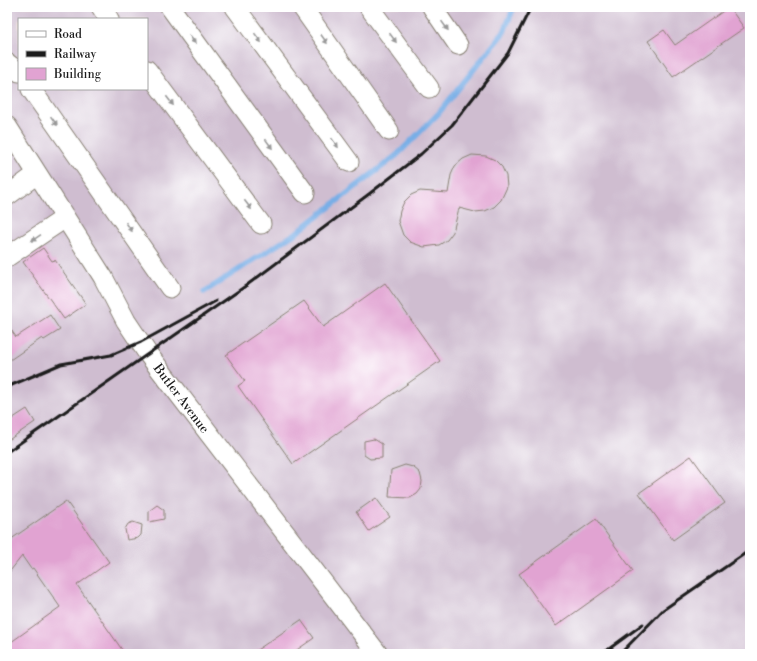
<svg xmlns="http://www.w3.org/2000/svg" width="757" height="661" font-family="'Libre Bodoni',serif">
	<rect width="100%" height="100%" fill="#fff"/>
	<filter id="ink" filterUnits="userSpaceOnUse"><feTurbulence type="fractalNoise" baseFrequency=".025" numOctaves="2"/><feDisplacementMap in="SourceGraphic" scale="8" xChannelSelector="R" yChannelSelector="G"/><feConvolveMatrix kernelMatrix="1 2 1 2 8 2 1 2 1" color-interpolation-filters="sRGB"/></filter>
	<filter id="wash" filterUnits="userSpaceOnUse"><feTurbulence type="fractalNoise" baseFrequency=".012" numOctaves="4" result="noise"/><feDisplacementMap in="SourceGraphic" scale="16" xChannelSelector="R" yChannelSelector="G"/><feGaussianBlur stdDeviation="0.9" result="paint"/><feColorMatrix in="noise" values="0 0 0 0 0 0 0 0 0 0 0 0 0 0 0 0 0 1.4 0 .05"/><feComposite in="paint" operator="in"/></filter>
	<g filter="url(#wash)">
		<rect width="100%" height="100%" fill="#f4e4cc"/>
		<!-- industrial -->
		<path fill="#cfbdd0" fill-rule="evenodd" d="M 7,7 L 750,7 L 750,654 L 7,654 ZM 19,19 L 147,19 L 147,89 L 19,89 Z"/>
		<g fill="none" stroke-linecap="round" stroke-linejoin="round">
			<!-- stream -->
			<path stroke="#78aee6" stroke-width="5.5" d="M 204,292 L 296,233 L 397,155 L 438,114 L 504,32 L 514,7"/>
		</g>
		<g id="blocks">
			<!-- building -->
			<g fill="#e1a3d2">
				<path d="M 729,7 L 744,28 L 673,77 L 648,41 L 664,30 L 675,45 Z"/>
				<path d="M 472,155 L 486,156 L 495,160 L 502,167 L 506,176 L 507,187 L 501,200 L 494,207 L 485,211 L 475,212 L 459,208 L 453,232 L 447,240 L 439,245 L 424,247 L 410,242 L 403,235 L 398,221 L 400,211 L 404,202 L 411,195 L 420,191 L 448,193 L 451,175 L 455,166 L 463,159 Z"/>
				<path d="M 43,248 L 52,261 L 55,260 L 86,304 L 64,319 L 23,262 Z"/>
				<path d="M 385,283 L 440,361 L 293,464 L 238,386 L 245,381 L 226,355 L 304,301 L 323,327 Z"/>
				<path d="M 50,315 L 60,330 L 44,340 L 42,338 L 7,362 L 7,324 L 16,337 Z"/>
				<path d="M 27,409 L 35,422 L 7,441 L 7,422 Z"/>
				<path d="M 374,439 L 382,444 L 382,458 L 370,459 L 364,455 L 364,441 Z"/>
				<path d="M 691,456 L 725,503 L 673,540 L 639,493 Z"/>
				<path d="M 405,465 L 413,467 L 420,473 L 422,481 L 421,489 L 417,494 L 410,498 L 389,497 L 391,470 Z"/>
				<path d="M 376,498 L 390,517 L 369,531 L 356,512 Z"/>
				<path d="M 66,501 L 109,562 L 77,585 L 125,654 L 7,654 L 7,645 L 60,607 L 33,568 L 31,569 L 22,556 L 7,575 L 7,542 Z"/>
				<path d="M 157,505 L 164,510 L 164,519 L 149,522 L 149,511 Z"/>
				<path d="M 596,519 L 633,571 L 556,626 L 519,574 Z"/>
				<path d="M 133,522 L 142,525 L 141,535 L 138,538 L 127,540 L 125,529 L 128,524 Z"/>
				<path d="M 301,620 L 314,638 L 291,654 L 251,654 Z"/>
			</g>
		</g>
	</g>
	<g filter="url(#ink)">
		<use href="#blocks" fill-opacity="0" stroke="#888074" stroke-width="1"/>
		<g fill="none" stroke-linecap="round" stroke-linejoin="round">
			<defs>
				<g id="minor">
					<path d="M 101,7 L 109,19"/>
					<path d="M 170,7 L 305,193"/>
					<path d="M 235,7 L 349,162"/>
					<path d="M 302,7 L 389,131"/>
					<path d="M 369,7 L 429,88"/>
					<path d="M 432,7 L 458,45"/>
					<path d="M 7,63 L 19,72"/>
					<path d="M 147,70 L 261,224"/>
					<path d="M 31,89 L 170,288"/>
					<path d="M 7,126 L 103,277 L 126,321 L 148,354 L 378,654"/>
					<path d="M 7,196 L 37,174"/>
					<path d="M 7,257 L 65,218"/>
				</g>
			</defs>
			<!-- minor casing -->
			<use href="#minor" stroke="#888074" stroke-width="21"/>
			<!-- minor -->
			<use href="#minor" stroke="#fff" stroke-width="19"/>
			<!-- rail -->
			<g stroke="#1c1c1c" stroke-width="3">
				<path d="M 7,387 L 61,364 L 111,355 L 141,342 L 216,301"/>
				<path d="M 7,452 L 247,285 L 369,194 L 421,154 L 452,125 L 508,53 L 531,7"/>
				<path d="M 602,654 L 643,624"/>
				<path d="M 620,654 L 663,610 L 750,550"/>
			</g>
		</g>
		<!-- one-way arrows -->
		<defs><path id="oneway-solid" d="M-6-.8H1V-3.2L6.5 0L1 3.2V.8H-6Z"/></defs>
		<g fill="#999">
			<use href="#oneway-solid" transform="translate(445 26) rotate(55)"/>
			<use href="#oneway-solid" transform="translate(258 38) rotate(54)"/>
			<use href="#oneway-solid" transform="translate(393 38) rotate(54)"/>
			<use href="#oneway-solid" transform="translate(192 39) rotate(54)"/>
			<use href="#oneway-solid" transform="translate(324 39) rotate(55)"/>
			<use href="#oneway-solid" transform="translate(170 101) rotate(53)"/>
			<use href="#oneway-solid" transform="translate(54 121) rotate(55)"/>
			<use href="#oneway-solid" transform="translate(335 143) rotate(54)"/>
			<use href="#oneway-solid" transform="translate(269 144) rotate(54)"/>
			<use href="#oneway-solid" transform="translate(248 205) rotate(53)"/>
			<use href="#oneway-solid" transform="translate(129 227) rotate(55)"/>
			<use href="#oneway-solid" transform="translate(36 238) rotate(146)"/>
		</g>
	</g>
	<g text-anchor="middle" stroke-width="3" stroke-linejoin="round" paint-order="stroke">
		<!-- street labels -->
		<g font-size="13" fill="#1c1c1c" stroke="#fff">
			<text transform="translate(182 398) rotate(53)" y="5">Butler Avenue</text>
		</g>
	</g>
	<!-- margin -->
	<rect width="757" height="661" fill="none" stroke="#fff" stroke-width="24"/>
	<!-- legend -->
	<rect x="18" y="18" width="130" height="72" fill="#ffffff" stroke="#a4a4a4"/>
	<rect x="26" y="31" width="20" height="6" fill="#ffffff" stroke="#a4a4a4"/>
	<text x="54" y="38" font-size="12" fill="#1c1c1c">Road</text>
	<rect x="26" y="51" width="20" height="6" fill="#1c1c1c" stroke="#a4a4a4"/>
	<text x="54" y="58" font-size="12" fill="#1c1c1c">Railway</text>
	<rect x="26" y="68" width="20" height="12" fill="#e1a3d2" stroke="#a4a4a4"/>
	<text x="54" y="78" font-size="12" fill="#1c1c1c">Building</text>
</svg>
